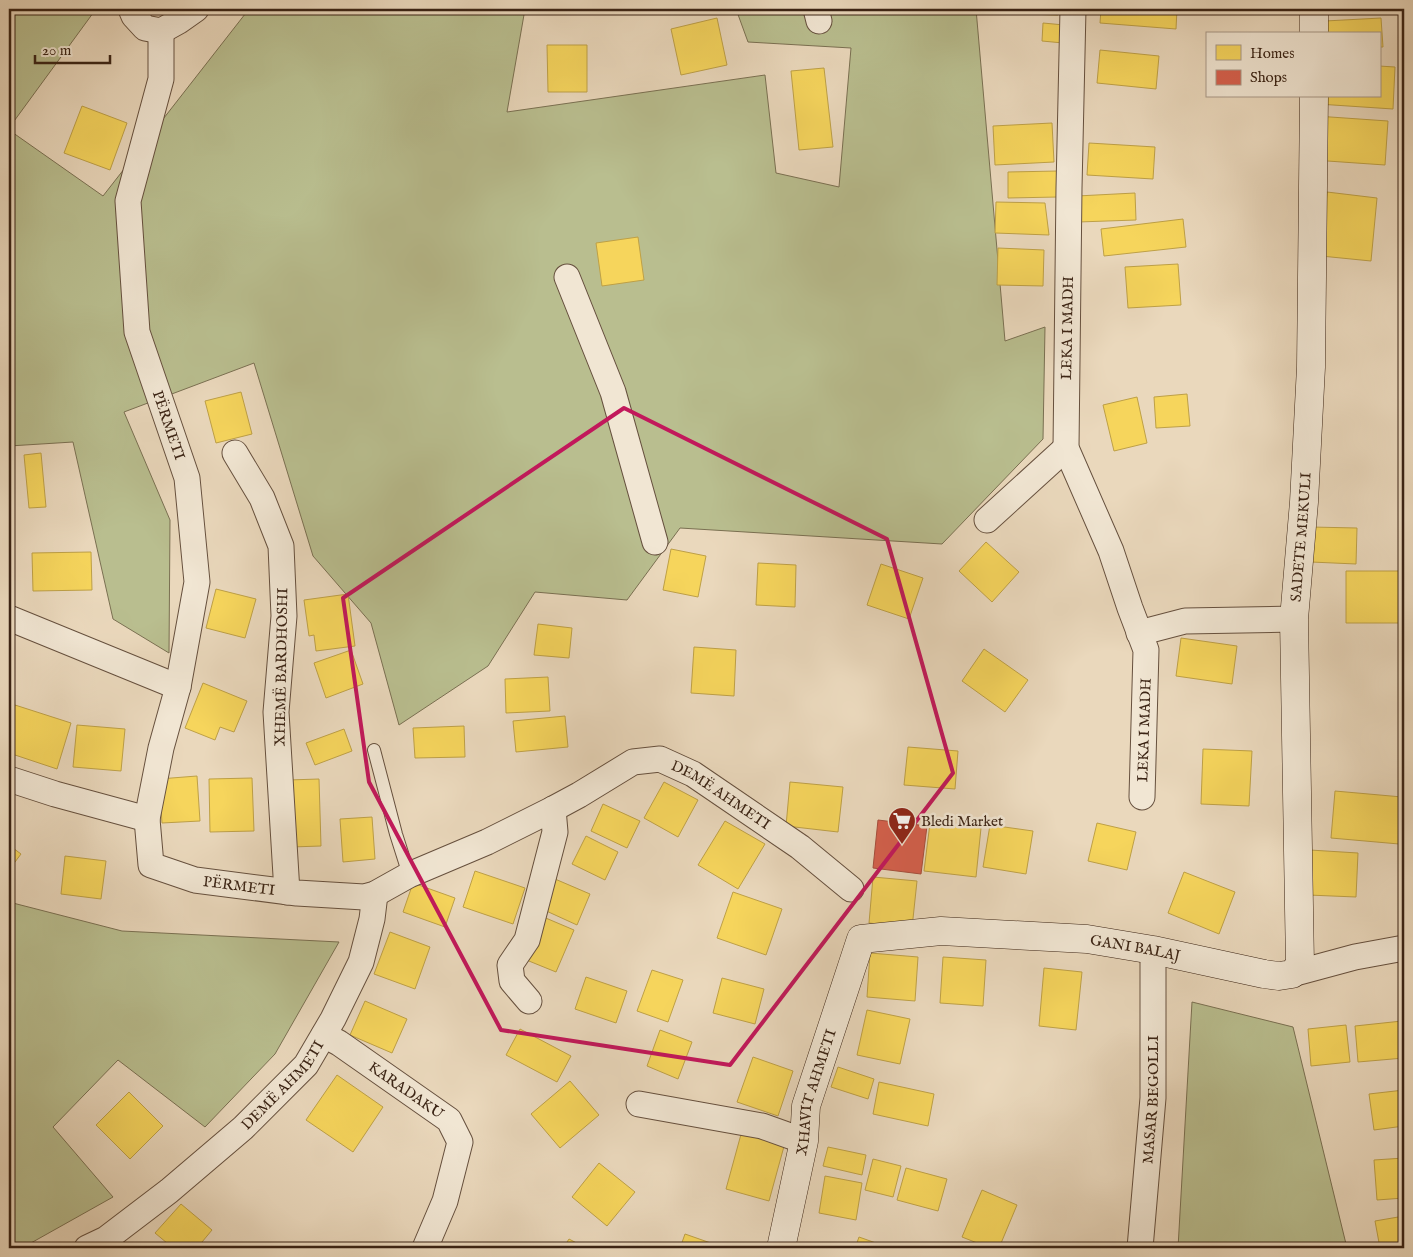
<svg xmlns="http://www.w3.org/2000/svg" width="1413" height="1257" font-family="'IM FELL English',serif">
	<rect width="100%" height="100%" fill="#ead8bc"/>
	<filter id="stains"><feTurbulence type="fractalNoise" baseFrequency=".004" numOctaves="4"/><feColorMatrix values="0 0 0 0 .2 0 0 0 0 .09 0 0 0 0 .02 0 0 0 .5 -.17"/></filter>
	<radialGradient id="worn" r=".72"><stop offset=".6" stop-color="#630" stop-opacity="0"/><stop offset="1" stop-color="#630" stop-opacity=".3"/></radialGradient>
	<!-- green -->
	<g fill="#b9be8f" stroke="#7a7052">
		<path d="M 12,9 L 96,9 L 9,128 L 9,11 Z"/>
		<path d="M 249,9 L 525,9 L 507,112 L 765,75 L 776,173 L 839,187 L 851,48 L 748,42 L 736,9 L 976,9 L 1005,341 L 1045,327 L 1043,439 L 942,544 L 680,528 L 627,600 L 535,592 L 488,666 L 399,725 L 371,623 L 313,556 L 254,363 L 124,412 L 170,520 L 169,653 L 113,619 L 73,442 L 9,446 L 9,130 L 103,196 Z"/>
		<path d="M 9,902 L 122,931 L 339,942 L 275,1054 L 205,1127 L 118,1060 L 53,1127 L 113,1197 L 22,1248 L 9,1248 Z"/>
		<path d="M 1192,1002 L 1293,1027 L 1347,1248 L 1178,1248 Z"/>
	</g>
	<!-- homes -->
	<g fill="#f6d55c" stroke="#bea046">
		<path d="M 994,9 L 1058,9 L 1058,15 L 994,13 Z"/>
		<path d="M 1101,9 L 1177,9 L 1176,29 L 1100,23 Z"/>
		<path d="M 717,18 L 727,65 L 681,75 L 671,29 Z"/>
		<path d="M 1381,18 L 1383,47 L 1379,47 L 1379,34 L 1326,34 L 1325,21 Z"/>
		<path d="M 1043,23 L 1064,25 L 1063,43 L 1042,41 Z"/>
		<path d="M 547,45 L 587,45 L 587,92 L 548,92 Z"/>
		<path d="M 1100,50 L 1159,56 L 1156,89 L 1097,83 Z"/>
		<path d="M 1379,66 L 1395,67 L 1393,109 L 1318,104 L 1318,96 L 1379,96 Z"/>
		<path d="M 824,68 L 833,147 L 799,150 L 791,71 Z"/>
		<path d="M 82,106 L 127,123 L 110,170 L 64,153 Z"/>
		<path d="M 1316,116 L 1388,121 L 1385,165 L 1313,160 Z"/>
		<path d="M 1052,123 L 1054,162 L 995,165 L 993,126 Z"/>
		<path d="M 1089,143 L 1155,147 L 1153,179 L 1087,175 Z"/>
		<path d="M 1058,171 L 1058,197 L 1008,198 L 1008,172 Z"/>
		<path d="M 1327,192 L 1377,198 L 1371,261 L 1321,256 Z"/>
		<path d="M 1135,193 L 1136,220 L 1078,222 L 1077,196 Z"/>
		<path d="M 996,202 L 1045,203 L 1049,235 L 995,233 Z"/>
		<path d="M 1183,219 L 1186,247 L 1104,256 L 1101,229 Z"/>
		<path d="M 638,237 L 644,280 L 602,286 L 596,243 Z"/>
		<path d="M 998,248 L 1044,250 L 1043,286 L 997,285 Z"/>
		<path d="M 1178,264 L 1181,305 L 1128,308 L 1125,267 Z"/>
		<path d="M 241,392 L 252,434 L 216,443 L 205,401 Z"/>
		<path d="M 1187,394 L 1190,426 L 1156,428 L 1154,397 Z"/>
		<path d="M 1137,397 L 1147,443 L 1114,451 L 1103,405 Z"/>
		<path d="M 41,453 L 46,507 L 29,508 L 24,455 Z"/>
		<path d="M 1311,527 L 1357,528 L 1356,564 L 1311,562 Z"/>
		<path d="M 986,542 L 1019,572 L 992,602 L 959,571 Z"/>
		<path d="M 671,549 L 706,556 L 698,597 L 663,590 Z"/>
		<path d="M 91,552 L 92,590 L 33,591 L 32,553 Z"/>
		<path d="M 758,563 L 796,565 L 795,607 L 756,605 Z"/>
		<path d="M 881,564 L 923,578 L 909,619 L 867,605 Z"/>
		<path d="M 1346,571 L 1400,571 L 1399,623 L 1346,623 Z"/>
		<path d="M 216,589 L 256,599 L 245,638 L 206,628 Z"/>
		<path d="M 348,594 L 355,646 L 316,651 L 314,635 L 309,636 L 304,600 Z"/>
		<path d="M 538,624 L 572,628 L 569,658 L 534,655 Z"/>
		<path d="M 1181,638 L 1237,646 L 1232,684 L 1176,676 Z"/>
		<path d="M 694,647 L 736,650 L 734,696 L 691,693 Z"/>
		<path d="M 984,649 L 1028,680 L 1005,712 L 962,681 Z"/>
		<path d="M 351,650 L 363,684 L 326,698 L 314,663 Z"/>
		<path d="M 548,677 L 550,711 L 506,713 L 505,679 Z"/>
		<path d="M 203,683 L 247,701 L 234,732 L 220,727 L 215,740 L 185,728 Z"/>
		<path d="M 15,705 L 71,723 L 57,769 L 9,753 L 9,726 Z"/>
		<path d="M 565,716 L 568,747 L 516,752 L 513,721 Z"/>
		<path d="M 77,725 L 125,729 L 121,771 L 73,767 Z"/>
		<path d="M 464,726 L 465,757 L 415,758 L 413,728 Z"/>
		<path d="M 344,729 L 352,751 L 315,765 L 306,743 Z"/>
		<path d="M 908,747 L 958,751 L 955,789 L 904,785 Z"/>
		<path d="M 1203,749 L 1252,751 L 1249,806 L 1201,804 Z"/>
		<path d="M 197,776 L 200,821 L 162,823 L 159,779 Z"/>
		<path d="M 252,778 L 254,831 L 210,832 L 209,779 Z"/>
		<path d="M 319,779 L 321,846 L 291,847 L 288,780 Z"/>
		<path d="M 664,782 L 698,800 L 678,837 L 644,818 Z"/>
		<path d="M 790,782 L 843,787 L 838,832 L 786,826 Z"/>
		<path d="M 1335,791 L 1402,797 L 1399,844 L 1331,838 Z"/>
		<path d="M 603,804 L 640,821 L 627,848 L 591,831 Z"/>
		<path d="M 372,817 L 375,859 L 343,862 L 340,819 Z"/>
		<path d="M 725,821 L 765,844 L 738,889 L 698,865 Z"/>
		<path d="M 930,823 L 981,828 L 976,877 L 924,871 Z"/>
		<path d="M 1097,823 L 1136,832 L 1127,870 L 1088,861 Z"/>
		<path d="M 990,825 L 1033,831 L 1026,874 L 983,867 Z"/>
		<path d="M 586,836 L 618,852 L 605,880 L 572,864 Z"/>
		<path d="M 9,845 L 21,854 L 9,870 Z"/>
		<path d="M 1310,850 L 1358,853 L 1356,897 L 1308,895 Z"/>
		<path d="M 65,856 L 106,861 L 101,899 L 61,894 Z"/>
		<path d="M 475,871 L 525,888 L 513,924 L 463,907 Z"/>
		<path d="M 1184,872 L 1235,892 L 1219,934 L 1168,913 Z"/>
		<path d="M 873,877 L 917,881 L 912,928 L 869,923 Z"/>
		<path d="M 555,879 L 590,894 L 577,925 L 542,909 Z"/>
		<path d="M 413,883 L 455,898 L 445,927 L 403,912 Z"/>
		<path d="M 733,892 L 782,909 L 766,955 L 717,938 Z"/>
		<path d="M 1404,892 L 1404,923 L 1403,923 Z"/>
		<path d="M 541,916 L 574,930 L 556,972 L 524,959 Z"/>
		<path d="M 390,932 L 430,947 L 415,989 L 374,974 Z"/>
		<path d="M 870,953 L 918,957 L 915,1001 L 867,997 Z"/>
		<path d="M 943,957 L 986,960 L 983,1006 L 940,1003 Z"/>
		<path d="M 1044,968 L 1082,972 L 1076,1030 L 1039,1026 Z"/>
		<path d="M 652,970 L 683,980 L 668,1022 L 637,1011 Z"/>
		<path d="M 586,977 L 627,991 L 616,1023 L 575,1009 Z"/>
		<path d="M 722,978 L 764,989 L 755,1024 L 713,1013 Z"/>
		<path d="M 365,1001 L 407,1019 L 392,1053 L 350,1035 Z"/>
		<path d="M 867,1010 L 910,1019 L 900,1064 L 857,1055 Z"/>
		<path d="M 1402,1021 L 1404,1058 L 1358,1062 L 1355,1026 Z"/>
		<path d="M 1346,1025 L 1350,1062 L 1311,1066 L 1308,1029 Z"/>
		<path d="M 520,1029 L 571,1056 L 557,1082 L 506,1055 Z"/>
		<path d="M 660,1030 L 692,1042 L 678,1079 L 647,1066 Z"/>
		<path d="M 753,1057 L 793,1071 L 778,1116 L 737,1102 Z"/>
		<path d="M 838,1067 L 874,1079 L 868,1099 L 831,1087 Z"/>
		<path d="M 337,1075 L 383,1107 L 353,1152 L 306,1120 Z"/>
		<path d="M 570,1081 L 599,1115 L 560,1148 L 531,1114 Z"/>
		<path d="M 879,1082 L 934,1094 L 928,1126 L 873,1114 Z"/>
		<path d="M 1404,1090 L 1404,1126 L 1374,1130 L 1369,1094 Z"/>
		<path d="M 129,1092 L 163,1126 L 130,1159 L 96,1125 Z"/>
		<path d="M 743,1127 L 786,1139 L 769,1201 L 726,1189 Z"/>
		<path d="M 828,1147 L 866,1155 L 862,1175 L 823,1166 Z"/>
		<path d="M 1404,1158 L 1404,1198 L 1377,1200 L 1374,1160 Z"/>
		<path d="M 873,1159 L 901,1166 L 893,1197 L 865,1190 Z"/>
		<path d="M 599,1163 L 635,1192 L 607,1226 L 572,1197 Z"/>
		<path d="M 906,1168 L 947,1179 L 938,1211 L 897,1200 Z"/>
		<path d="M 825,1176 L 862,1183 L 856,1220 L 819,1213 Z"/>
		<path d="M 982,1190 L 1017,1205 L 999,1248 L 990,1248 L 962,1237 Z"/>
		<path d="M 181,1204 L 212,1230 L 197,1248 L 173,1248 L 155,1233 Z"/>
		<path d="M 1404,1216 L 1404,1248 L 1380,1248 L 1375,1221 Z"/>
		<path d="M 685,1234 L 725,1248 L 680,1248 Z"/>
		<path d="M 859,1237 L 890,1248 L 855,1248 Z"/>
		<path d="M 569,1239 L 586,1248 L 563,1248 Z"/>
	</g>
	<!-- shops -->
	<path fill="#d6604d" stroke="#a74e3c" d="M 878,820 L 927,826 L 921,874 L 873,868 Z"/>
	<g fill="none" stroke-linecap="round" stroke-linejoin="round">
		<defs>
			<path id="lane" d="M 374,750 L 396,834 L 409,875"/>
			<g id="street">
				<path d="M 131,9 L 134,16 L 145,28 L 161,31 L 179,21 L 196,9"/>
				<path d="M 816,9 L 819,21"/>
				<path d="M 1073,9 L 1069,188 L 1066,448 L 1111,551 L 1130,608 L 1146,650 L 1142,797"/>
				<path id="s1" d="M 161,31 L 161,79 L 128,201 L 137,332 L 187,478 L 197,582 L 178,687 L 161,748 L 147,819 L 151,865 L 195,880 L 297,893 L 364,897 L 375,894 L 409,875 L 487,842 L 553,809 L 579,795 L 633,762 L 660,759 L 693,774 L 800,847 L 851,889"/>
				<path d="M 567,277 L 613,392 L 655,542"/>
				<path d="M 235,453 L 262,498 L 281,546 L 284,616 L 276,712 L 287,892"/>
				<path d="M 987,520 L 1066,448"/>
				<path d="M 9,618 L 178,687"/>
				<path d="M 1139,633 L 1185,621 L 1294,619"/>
				<path d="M 9,779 L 55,794 L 147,819"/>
				<path d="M 1292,974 L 1355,957 L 1404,948"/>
				<path d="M 529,1001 L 512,981 L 510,965 L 527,940 L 555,832 L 553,809"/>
				<path id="s2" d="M 324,1035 L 339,1043 L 449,1120 L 460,1142 L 445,1201 L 425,1248"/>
				<path d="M 639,1104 L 762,1126 L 804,1141"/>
				<path id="s3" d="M 87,1248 L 106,1239 L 169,1191 L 243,1128 L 306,1065 L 333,1019 L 361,962 L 372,919 L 375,894"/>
				<path id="s4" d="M 1140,1248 L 1153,1098 L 1153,950"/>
			</g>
			<g id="secondary">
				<path d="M 1314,34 L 1314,9"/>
				<path id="s5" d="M 781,1248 L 804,1141 L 806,1106 L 861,939 L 941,931 L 1087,939 L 1153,950 L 1264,974 L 1279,976 L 1292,974 L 1300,965 L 1294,619 L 1304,502 L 1311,367 L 1314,96"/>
			</g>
		</defs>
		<!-- lane casing -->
		<use href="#lane" stroke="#66503e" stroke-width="14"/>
		<!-- street casing -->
		<use href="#street" stroke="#66503e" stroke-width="27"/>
		<!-- secondary casing -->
		<use href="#secondary" stroke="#3a2314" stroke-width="29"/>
		<!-- lane -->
		<use href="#lane" stroke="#f1e6d3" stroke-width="12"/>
		<!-- street -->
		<use href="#street" stroke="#f1e6d3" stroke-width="25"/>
		<!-- secondary -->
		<use href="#secondary" stroke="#f1e6d3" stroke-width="28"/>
	</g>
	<!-- marked area -->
	<path fill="none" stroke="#c2185b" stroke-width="4" stroke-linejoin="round" d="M 624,408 L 887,539 L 953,773 L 730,1065 L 501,1030 L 369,782 L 343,598 Z"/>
	<!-- icons -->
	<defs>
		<symbol id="supermarket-pin" viewBox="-11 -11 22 30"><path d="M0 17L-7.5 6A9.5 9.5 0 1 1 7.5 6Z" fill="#8f2418" stroke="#f1e6d3"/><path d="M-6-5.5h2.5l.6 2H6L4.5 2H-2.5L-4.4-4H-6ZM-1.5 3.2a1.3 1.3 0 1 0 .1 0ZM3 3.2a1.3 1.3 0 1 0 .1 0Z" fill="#fff"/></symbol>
	</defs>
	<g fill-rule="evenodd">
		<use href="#supermarket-pin" x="886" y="805" width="32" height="43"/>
	</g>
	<g text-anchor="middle" stroke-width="5" stroke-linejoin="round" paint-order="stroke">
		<!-- street labels -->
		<g font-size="15" fill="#3a2314" stroke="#f1e6d3">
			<text transform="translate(1067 328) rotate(-89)" y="5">LEKA I MADH</text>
			<text dy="5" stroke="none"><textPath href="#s1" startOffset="404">PËRMETI</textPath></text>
			<text dy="5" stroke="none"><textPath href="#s5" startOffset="1196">SADETE MEKULI</textPath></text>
			<text transform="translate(281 667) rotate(-89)" y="5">XHEMË BARDHOSHI</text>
			<text transform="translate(1144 730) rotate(-88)" y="5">LEKA I MADH</text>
			<text dy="5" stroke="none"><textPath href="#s1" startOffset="1469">DEMË AHMETI</textPath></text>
			<text dy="5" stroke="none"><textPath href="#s1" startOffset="944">PËRMETI</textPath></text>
			<text dy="5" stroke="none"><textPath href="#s5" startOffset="596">GANI BALAJ</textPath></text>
			<text dy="5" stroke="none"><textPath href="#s3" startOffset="256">DEMË AHMETI</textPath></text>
			<text dy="5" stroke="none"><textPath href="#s2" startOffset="99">KARADAKU</textPath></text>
			<text dy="5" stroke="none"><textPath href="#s5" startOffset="160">XHAVIT AHMETI</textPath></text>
			<text dy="5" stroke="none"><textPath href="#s4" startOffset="149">MASAR BEGOLLI</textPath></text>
		</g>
		<!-- poi labels -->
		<g font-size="15" fill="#3a2314" stroke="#f1e6d3" text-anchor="start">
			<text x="921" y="826">Bledi Market</text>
		</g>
	</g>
	<!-- margin -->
	<rect width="1413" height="1257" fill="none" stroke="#ead8bc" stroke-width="30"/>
	<rect x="10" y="10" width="1393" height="1237" fill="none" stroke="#3a2314" stroke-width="2.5"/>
	<rect x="15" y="15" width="1383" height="1227" fill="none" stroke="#3a2314"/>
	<!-- legend -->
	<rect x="1206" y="32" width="175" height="65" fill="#f1e6d3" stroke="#a89887"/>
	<rect x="1216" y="45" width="25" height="15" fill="#f6d55c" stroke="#a89887"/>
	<text x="1250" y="58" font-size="15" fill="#3a2314">Homes</text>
	<rect x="1216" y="70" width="25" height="15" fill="#d6604d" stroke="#a89887"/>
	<text x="1250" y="82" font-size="15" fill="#3a2314">Shops</text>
	<!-- scale -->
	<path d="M35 55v8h75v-8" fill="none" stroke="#3a2314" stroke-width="2.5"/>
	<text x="42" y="55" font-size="15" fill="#3a2314" stroke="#f1e6d3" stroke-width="4" paint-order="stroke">20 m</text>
	<rect width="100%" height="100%" filter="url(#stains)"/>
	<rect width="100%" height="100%" fill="url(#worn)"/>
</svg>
